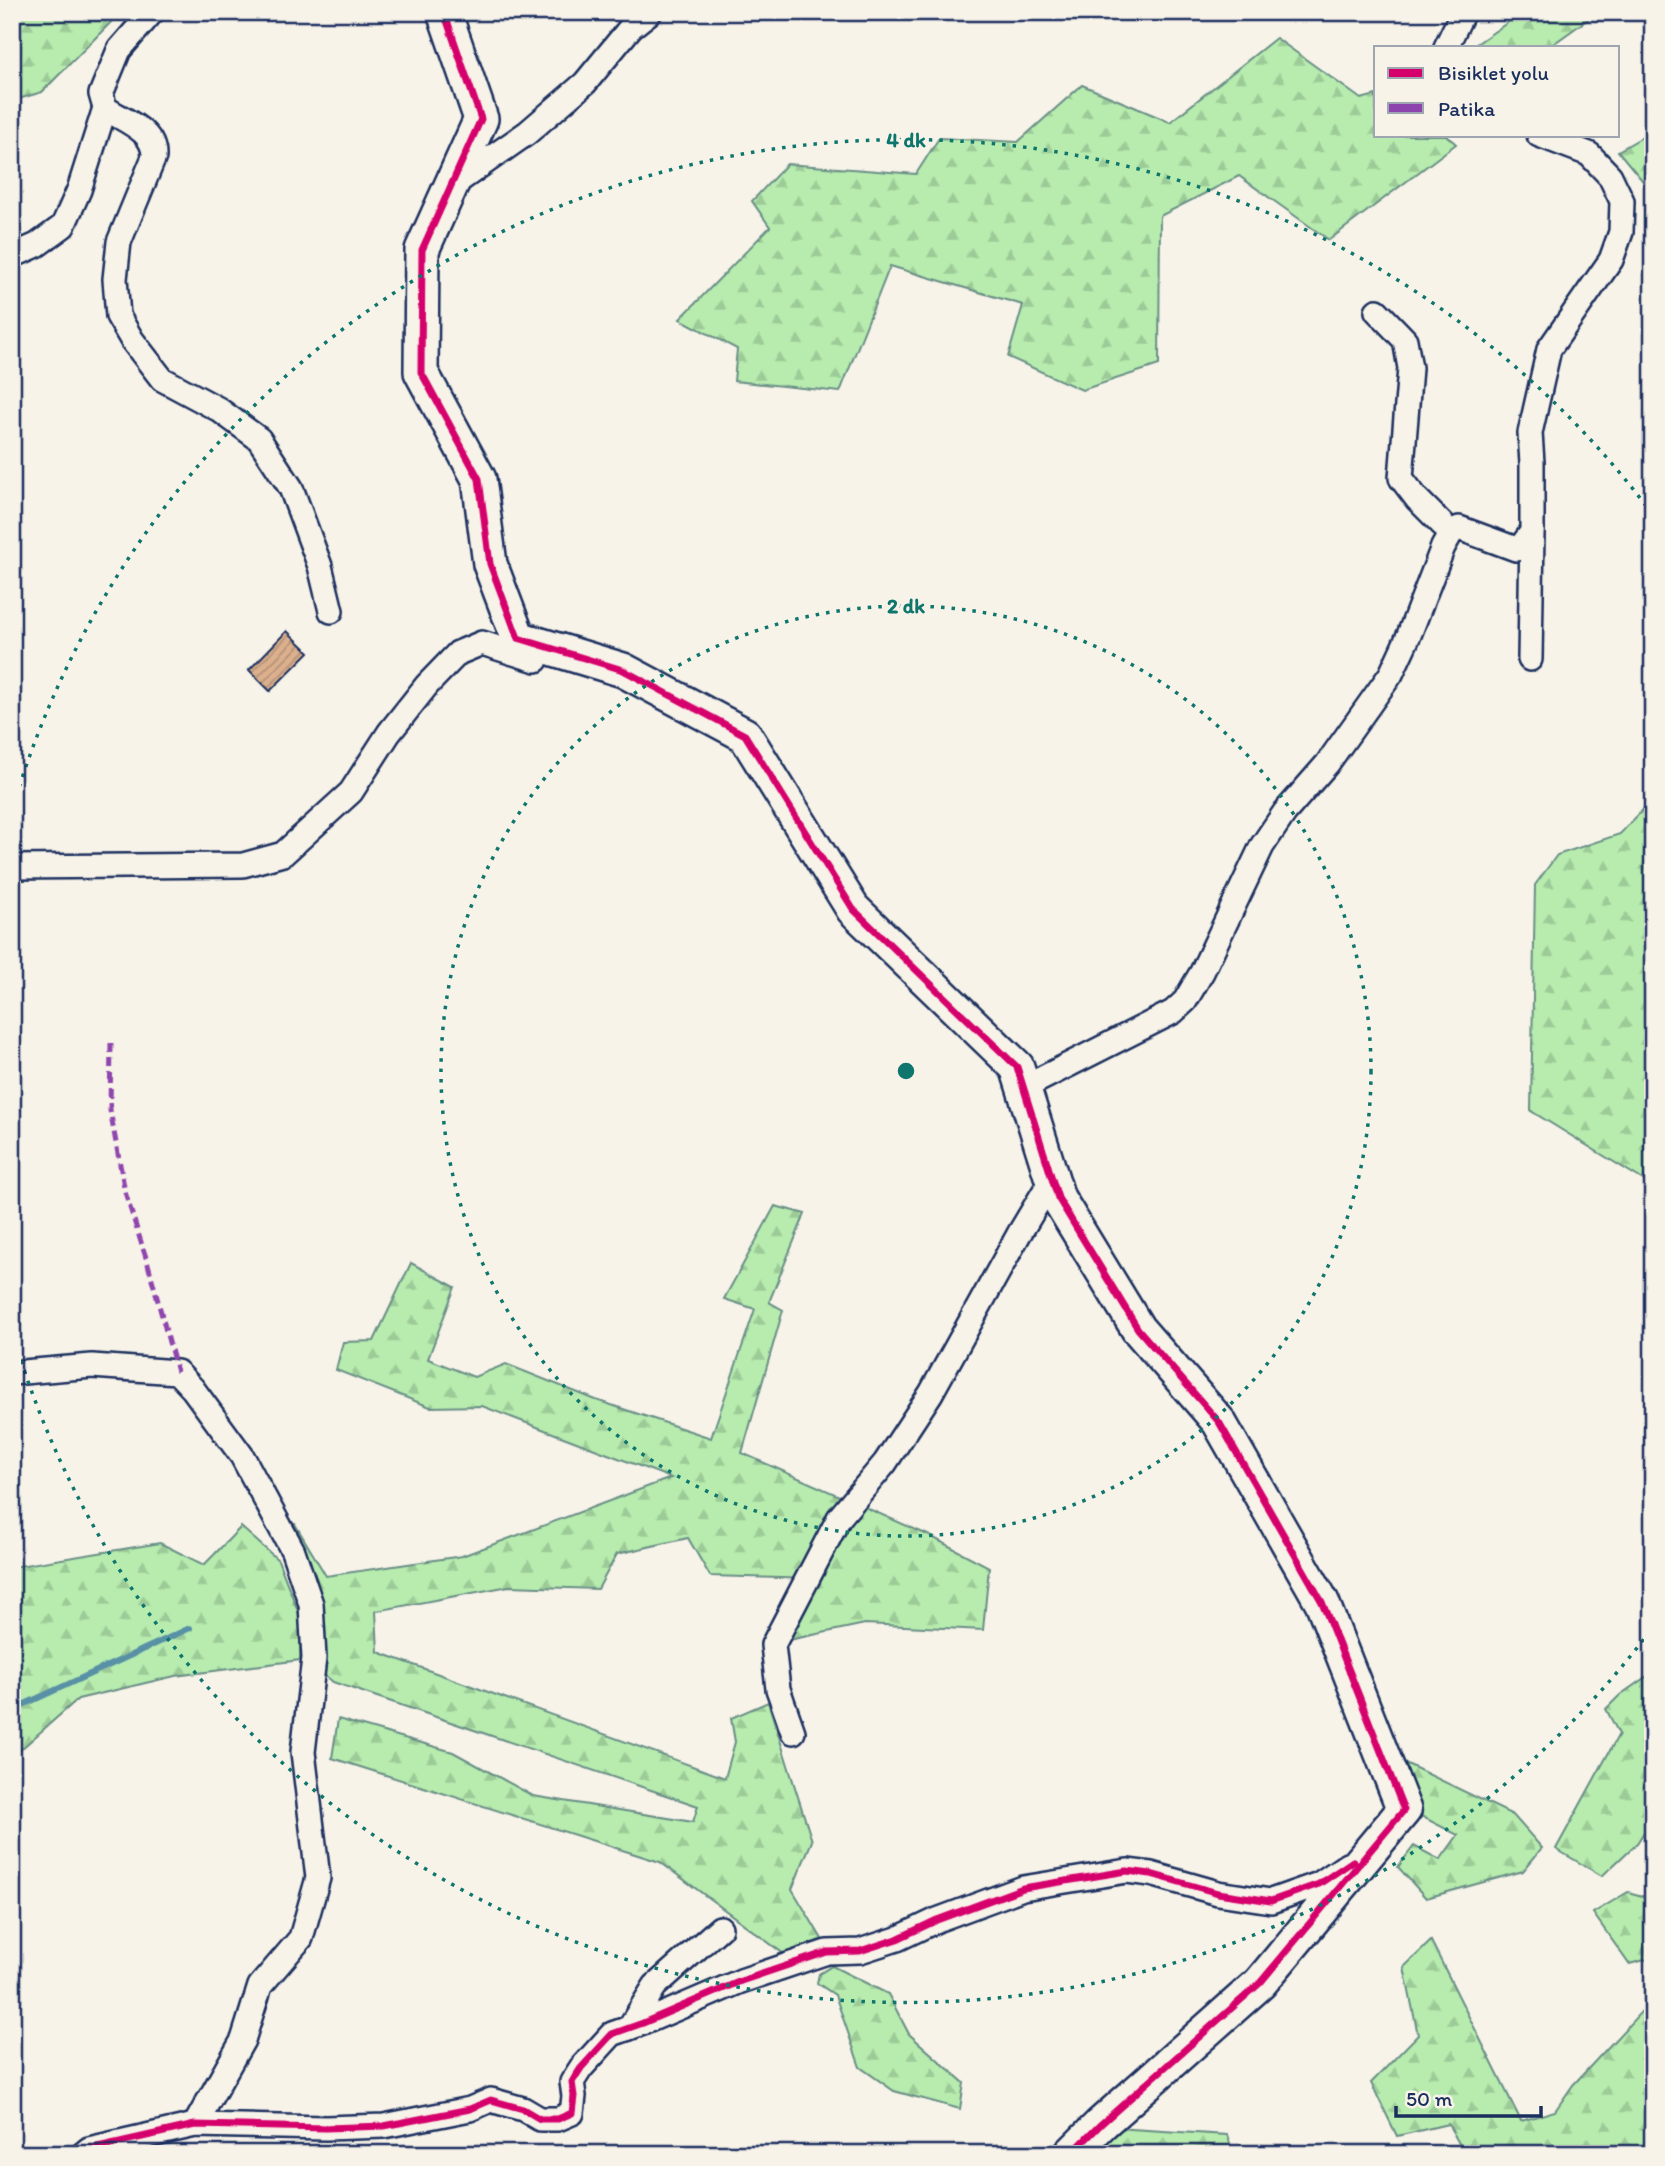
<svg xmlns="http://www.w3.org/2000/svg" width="1665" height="2166" font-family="Itim,sans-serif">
	<defs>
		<pattern id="forest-firs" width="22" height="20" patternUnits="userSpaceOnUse" patternTransform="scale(1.75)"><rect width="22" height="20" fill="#b7ecae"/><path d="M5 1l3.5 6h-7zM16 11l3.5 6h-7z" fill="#9dcb98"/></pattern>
		<pattern id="building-hatch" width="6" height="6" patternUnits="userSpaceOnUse" patternTransform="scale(1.75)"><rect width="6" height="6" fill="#dcb08d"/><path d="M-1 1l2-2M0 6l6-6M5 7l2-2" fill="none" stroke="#b29076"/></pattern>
	</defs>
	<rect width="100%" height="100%" fill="#f7f3e8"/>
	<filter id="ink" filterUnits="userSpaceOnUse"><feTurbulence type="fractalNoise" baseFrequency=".0143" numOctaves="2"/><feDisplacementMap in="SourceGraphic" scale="14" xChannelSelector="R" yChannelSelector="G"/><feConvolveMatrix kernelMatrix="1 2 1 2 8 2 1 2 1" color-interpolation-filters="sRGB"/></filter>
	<g filter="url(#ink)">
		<!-- forest -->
		<g fill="url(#forest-firs)" stroke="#698e86" stroke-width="2">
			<path d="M 12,12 L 121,12 L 42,92 L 12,101 Z"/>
			<path d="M 1523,12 L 1598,12 L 1549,47 L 1472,47 Z"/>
			<path d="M 1276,38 L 1361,99 L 1376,95 L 1376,135 L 1446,135 L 1456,144 L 1329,240 L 1239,176 L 1160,216 L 1159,365 L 1082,390 L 1008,357 L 1023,305 L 890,266 L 840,392 L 734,381 L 737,349 L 680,319 L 770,227 L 752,201 L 787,164 L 916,174 L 939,138 L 1018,142 L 1082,85 L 1170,122 Z"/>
			<path d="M 1653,131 L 1653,190 L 1651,191 L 1618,151 Z"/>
			<path d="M 1653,799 L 1653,1186 L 1531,1111 L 1535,885 L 1557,855 L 1620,834 Z"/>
			<path d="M 775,1206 L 805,1214 L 769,1302 L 783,1310 L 742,1453 L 930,1536 L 989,1567 L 983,1630 L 865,1624 L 784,1641 L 814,1579 L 710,1576 L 688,1538 L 617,1554 L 598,1589 L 509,1586 L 376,1611 L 378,1652 L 725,1778 L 735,1742 L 731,1718 L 768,1702 L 812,1841 L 792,1889 L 822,1939 L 784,1954 L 660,1862 L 332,1758 L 338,1719 L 453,1752 L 533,1796 L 693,1822 L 698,1806 L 333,1682 L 321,1672 L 287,1527 L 295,1524 L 326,1576 L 462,1556 L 671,1478 L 482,1406 L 430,1407 L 336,1370 L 343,1342 L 374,1341 L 411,1263 L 455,1287 L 428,1359 L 474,1377 L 506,1364 L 596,1400 L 711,1438 L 755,1309 L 724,1299 Z"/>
			<path d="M 241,1527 L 278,1560 L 301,1619 L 300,1660 L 175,1676 L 78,1699 L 12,1757 L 12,1567 L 160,1543 L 204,1565 Z"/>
			<path d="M 1653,1672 L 1653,1818 L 1637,1843 L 1602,1876 L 1556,1849 L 1619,1734 L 1606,1709 L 1620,1695 Z"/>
			<path d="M 1401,1761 L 1513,1815 L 1542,1848 L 1523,1871 L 1426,1898 L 1398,1867 L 1414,1846 L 1440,1860 L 1458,1835 L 1415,1813 Z"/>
			<path d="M 1628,1892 L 1653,1899 L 1653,1958 L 1629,1964 L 1593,1913 Z"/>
			<path d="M 1431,1941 L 1521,2121 L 1555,2111 L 1573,2085 L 1653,1999 L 1653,2154 L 1465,2154 L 1448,2124 L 1397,2136 L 1371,2083 L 1418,2035 L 1404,1967 Z"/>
			<path d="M 832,1966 L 888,1994 L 909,2034 L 964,2083 L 960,2109 L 894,2091 L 860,2067 L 835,1995 L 817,1983 L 819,1974 Z"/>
			<path d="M 1115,2128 L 1227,2135 L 1234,2154 L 1070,2154 Z"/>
		</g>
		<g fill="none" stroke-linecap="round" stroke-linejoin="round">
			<!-- stream -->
			<path stroke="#5890a6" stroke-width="6" d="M 12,1710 L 190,1628"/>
		</g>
		<!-- building -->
		<path fill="url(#building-hatch)" stroke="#1b2f5e" stroke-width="2" d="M 287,631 L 309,652 L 270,691 L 249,670 Z"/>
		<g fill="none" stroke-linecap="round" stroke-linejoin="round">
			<defs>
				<g id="street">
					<path d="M 152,12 L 119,50 L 101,94 L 105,108 C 124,121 155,130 154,157 L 119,242 L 115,279 L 118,316 L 132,340 L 162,379 L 218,409 L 259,439 L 291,488 L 320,566 L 331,611"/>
					<path d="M 1446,47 L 1463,12"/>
					<path d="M 454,184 L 527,133 L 585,83 L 631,27 L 650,12"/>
					<path d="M 12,253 L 19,253 L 37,245 L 63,226 L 79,190 L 105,108"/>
					<path d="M 1377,311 L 1405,340 L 1410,368 L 1401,478 L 1417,499 L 1451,533"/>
					<path d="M 1530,659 L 1532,532"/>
					<path d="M 12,867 L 243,865 L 283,854 L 351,792 L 389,733 L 427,685 L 458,653 L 482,643 L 536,660"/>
					<path d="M 1023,1088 L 1173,1012 L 1185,1001 L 1202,972 L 1262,846 L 1285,812 L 1327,764 L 1391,674 L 1409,635 L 1443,547 L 1451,533 L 1459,528 L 1516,549 L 1523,544 L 1532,532 L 1532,463 L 1530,433 L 1549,349 L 1611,260 L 1621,232 L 1622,201 L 1610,176 L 1589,154 L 1539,135"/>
					<path d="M 12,1373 L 92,1366 L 177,1372 L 193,1389 L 242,1456 L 293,1551 L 311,1604 L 314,1658 L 303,1752 L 318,1878 L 301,1938 L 260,1986 L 243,2040 L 195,2125"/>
					<path d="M 793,1732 L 778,1689 L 773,1645 L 839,1518 L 885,1463 L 931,1393 L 1019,1234 L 1052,1179"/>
					<path d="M 629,2028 L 655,1986 L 720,1928"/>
					<path d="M 83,2154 L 89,2149 L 195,2125 L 326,2128 L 384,2126 L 470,2109 L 491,2100 L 523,2109 L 540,2119 L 558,2119 L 572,2113 L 574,2096 L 572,2082 L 581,2068 L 612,2034 L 643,2023 L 741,1981 L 827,1952 L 860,1951 L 897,1939 L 937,1920 L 1023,1888 L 1127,1871 L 1151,1874 L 1218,1893 L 1271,1901 L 1319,1884 L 1347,1865"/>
				</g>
				<path id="secondary" d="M 444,12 L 481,119 L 422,250 L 421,372 L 479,479 L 490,564 L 518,638 L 623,670 L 745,735 L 853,909 L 1017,1067 L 1058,1198 L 1138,1329 L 1219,1422 L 1322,1602 L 1404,1810 L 1260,1983 L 1101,2124 L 1071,2154"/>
			</defs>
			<!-- street casing -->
			<use href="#street" stroke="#1b2f5e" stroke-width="28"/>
			<!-- secondary casing -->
			<use href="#secondary" stroke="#1b2f5e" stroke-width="38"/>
			<!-- street -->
			<use href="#street" stroke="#f7f3e8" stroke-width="23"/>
			<!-- secondary -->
			<use href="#secondary" stroke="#f7f3e8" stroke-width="33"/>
			<!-- quiet -->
			<path stroke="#8e44ad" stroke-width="5" stroke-dasharray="10 5" stroke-linecap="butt" d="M 111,1043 L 110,1110 L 125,1192 L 148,1264 L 177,1372"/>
			<defs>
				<g id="cycleway">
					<path d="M 444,12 L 481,119 L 422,250 L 421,372 L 479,479 L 490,564 L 518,638 L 623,670 L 745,735 L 853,909 L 1017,1067 L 1058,1198 L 1138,1329 L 1219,1422 L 1322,1602 L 1404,1810 L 1260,1983 L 1101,2124 L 1071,2154"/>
					<path d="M 83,2154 L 89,2149 L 195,2125 L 326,2128 L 384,2126 L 470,2109 L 491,2100 L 523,2109 L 540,2119 L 558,2119 L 572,2113 L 574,2096 L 572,2082 L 581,2068 L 612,2034 L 643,2023 L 741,1981 L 827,1952 L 860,1951 L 897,1939 L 937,1920 L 1023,1888 L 1127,1871 L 1151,1874 L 1218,1893 L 1271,1901 L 1319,1884 L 1353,1861"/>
				</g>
			</defs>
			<!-- cycleway casing -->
			<use href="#cycleway" stroke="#f7f3e8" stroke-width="11"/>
			<!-- cycleway -->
			<use href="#cycleway" stroke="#d6006c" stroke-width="7"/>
		</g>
	</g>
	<!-- distance rings -->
	<g fill="none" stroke="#0f766e" stroke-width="3.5" stroke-dasharray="3.5 7">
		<circle cx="906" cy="1071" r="465"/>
		<path d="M1650 1631A931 931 0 0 1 13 1335M13 807A931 931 0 0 1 1650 511"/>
	</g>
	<circle cx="906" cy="1071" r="10" fill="#0f766e" stroke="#f7f3e8" stroke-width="3.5"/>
	<g font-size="21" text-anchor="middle" font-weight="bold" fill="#0f766e" stroke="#f7f3e8" stroke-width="7" stroke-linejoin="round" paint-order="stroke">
		<text x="906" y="147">4 dk</text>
		<text x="906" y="613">2 dk</text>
	</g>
	<!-- margin -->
	<rect width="1665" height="2166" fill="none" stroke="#f7f3e8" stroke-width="42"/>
	<rect x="21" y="21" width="1623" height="2124" fill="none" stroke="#1b2f5e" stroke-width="2.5" filter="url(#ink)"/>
	<!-- legend -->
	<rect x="1374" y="46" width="245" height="91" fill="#f7f3e8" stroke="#9fa5b1" stroke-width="2"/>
	<rect x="1388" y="68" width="35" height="10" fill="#d6006c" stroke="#9fa5b1" stroke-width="2"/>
	<text x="1438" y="80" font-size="21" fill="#1b2f5e">Bisiklet yolu</text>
	<rect x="1388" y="103" width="35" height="10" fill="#8e44ad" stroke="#9fa5b1" stroke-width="2"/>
	<text x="1438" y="116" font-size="21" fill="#1b2f5e">Patika</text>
	<!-- scale -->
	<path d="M1396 2106v10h145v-10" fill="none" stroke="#1b2f5e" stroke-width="3.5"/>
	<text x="1406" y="2106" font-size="21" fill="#1b2f5e" stroke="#f7f3e8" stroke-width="5" paint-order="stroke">50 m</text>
</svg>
